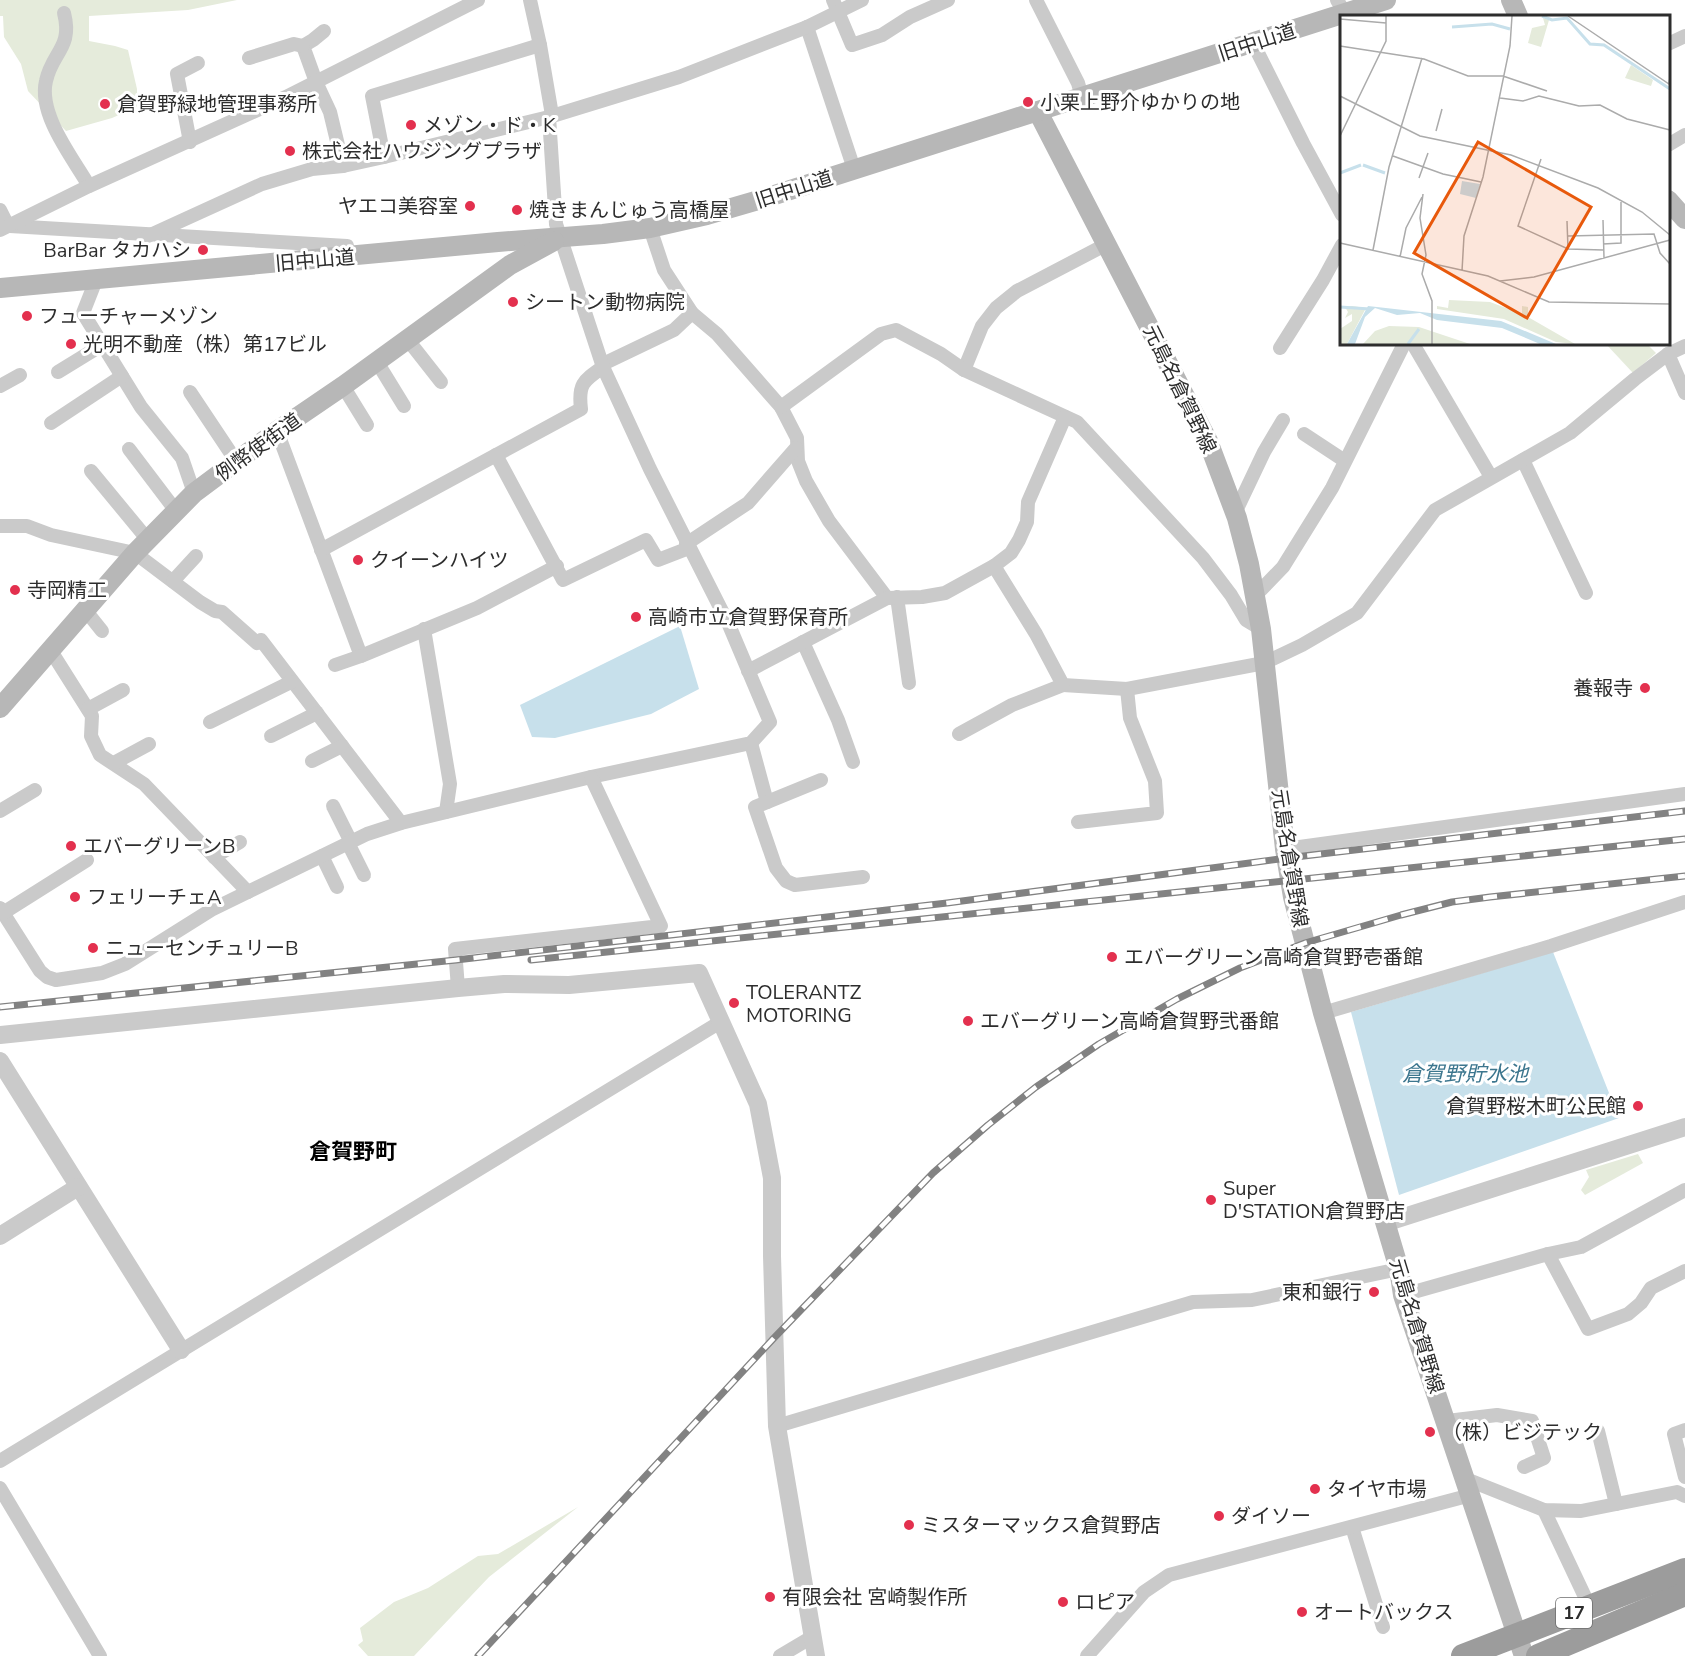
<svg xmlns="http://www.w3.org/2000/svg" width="1685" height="1656" font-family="'Nunito Sans','Noto Sans JP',sans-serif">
	<rect width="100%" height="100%" fill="#fff"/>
	<!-- green -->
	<g fill="#e5ebdb">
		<path d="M 0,0 L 237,0 L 188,10 L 89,16 L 89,41 L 115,46 L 128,50 L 137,89 L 137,107 L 112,118 L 66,131 L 28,91 L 21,64 L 4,37 L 3,16 L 0,16 Z"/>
		<path d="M 1606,344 L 1647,344 L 1656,353 L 1633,373 Z"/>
		<path d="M 1638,1154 L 1643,1163 L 1585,1195 L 1581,1190 L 1589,1177 L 1586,1170 Z"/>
		<path d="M 578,1507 L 489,1577 L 414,1656 L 368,1656 L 358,1645 L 363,1641 L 360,1628 L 394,1602 L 428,1588 L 478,1556 L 498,1554 Z"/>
	</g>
	<!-- water -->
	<g fill="#c7e0eb">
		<path d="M 680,626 L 699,689 L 651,714 L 555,738 L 532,737 L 520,705 Z"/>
		<path d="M 1553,952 L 1619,1118 L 1399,1195 L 1351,1012 Z"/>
	</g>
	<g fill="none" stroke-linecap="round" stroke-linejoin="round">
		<!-- minor -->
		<g stroke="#cacaca" stroke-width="14">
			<path d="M 530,0 L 540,45 L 552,115"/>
			<path d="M 833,0 L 852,45 L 882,35 L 910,17 L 948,0"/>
			<path d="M 1036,0 L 1078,83 L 1082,97"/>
			<path d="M 1337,0 L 1345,13"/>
			<path d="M 64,13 C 73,48 52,52 46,81 C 38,115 73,158 89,186"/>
			<path d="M 807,27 L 854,169"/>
			<path d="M 324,31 L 313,40 L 303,46 L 316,82 L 330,112 L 343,166"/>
			<path d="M 1253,43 L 1303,143 L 1342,215"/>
			<path d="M 1668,44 L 1685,36"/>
			<path d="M 249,58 L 294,44 L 303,46"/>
			<path d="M 190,142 L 177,74 L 198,63"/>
			<path d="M 1668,145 L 1685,135"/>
			<path d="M 384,157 L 372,96 L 540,45"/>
			<path d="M 0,210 L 8,226"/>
			<path d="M 10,226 L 347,246 L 349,257"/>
			<path d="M 650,228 L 664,270 L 692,313 L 717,334 L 781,407 L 797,438 L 798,461 L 806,481 L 829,521 L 887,598"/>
			<path d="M 0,230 L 89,186 L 286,97 L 478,0"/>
			<path d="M 148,236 L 262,184 L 312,169 L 343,166 L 384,157 L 549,117 L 679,77 L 807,27 L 862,0"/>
			<path d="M 96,280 L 83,313 L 141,407 L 182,458 L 194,493"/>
			<path d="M 408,340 L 441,382"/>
			<path d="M 1413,344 L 1491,477"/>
			<path d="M 1280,348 L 1323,280 L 1342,245"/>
			<path d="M 1668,354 L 1685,393"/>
			<path d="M 377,362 L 404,406"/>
			<path d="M 603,364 L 674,330 L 692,313"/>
			<path d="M 964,370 L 982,326 L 996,308 L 1017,291 L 1107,244"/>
			<path d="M 58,372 L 102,345"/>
			<path d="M 0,386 L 20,375"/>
			<path d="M 343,386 L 367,425"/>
			<path d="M 190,392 L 236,461"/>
			<path d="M 781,407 L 881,334 L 896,330 L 941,354 L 964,370 L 1077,422 L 1203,558 L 1231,595 L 1246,620 L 1261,629"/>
			<path d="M 51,423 L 122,376"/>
			<path d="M 277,431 L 361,656 L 477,608 L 557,566"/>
			<path d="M 1304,434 L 1345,461"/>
			<path d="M 129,449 L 176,511"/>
			<path d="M 496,455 L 563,580 L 646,540 L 658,560 L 689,548"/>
			<path d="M 1523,460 L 1586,593"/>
			<path d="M 91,471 L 148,540"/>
			<path d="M 1235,513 L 1264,452 L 1283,420"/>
			<path d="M 0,526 L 27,526 L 51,535 L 135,553 L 200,602 L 215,611 L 222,612 L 257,643 L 261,640 L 401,823"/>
			<path d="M 686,544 L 748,503 L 796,448"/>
			<path d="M 321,550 L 581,409 C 578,384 583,381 603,367"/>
			<path d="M 994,566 L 1011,553 L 1019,540 L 1027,522 L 1028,502 L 1065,417"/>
			<path d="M 173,581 L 196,556"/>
			<path d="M 1255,596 L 1283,567 L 1332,488 L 1404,344"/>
			<path d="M 897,597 L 909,683"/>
			<path d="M 86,611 L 102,631"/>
			<path d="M 424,629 L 450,784 L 446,812"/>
			<path d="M 803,642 L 838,720 L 853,762"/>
			<path d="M 51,651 L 92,716 L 91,736 L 100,755 L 144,784 L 248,892"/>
			<path d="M 335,665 L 361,656"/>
			<path d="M 748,671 L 887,598 L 922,597 L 945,593 L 994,566 L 1036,634 L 1063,685 L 1127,689 L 1264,663 L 1302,645 L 1357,613 L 1435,510 L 1570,433 L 1635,379 L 1668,354 L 1685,346"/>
			<path d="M 88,709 L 123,690"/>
			<path d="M 210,722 L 291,682"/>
			<path d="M 959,734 L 1012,705 L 1063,685"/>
			<path d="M 271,736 L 317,713"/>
			<path d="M 751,743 L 767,802"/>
			<path d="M 312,761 L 342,746"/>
			<path d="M 114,763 L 149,744"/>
			<path d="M 821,780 L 755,807 L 776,868 L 786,881 L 795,885 L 863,877"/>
			<path d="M 333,806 L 351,842"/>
			<path d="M 0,811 L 35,790"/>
			<path d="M 1078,822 L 1157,813 L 1155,781 L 1130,718 L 1127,689"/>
			<path d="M 348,843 L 364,875"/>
			<path d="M 1285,849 L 1685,794"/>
			<path d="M 322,856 L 337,887"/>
			<path d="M 214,857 L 240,842"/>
			<path d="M 0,908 L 40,971 L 47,977 L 56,980 L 102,973 L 125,964 L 211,910 L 367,834 L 401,823 L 591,777 L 751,743 L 770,722 L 729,625 L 650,469 L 603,367 L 556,224 L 549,117"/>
			<path d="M 3,913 L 87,860"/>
			<path d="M 458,988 L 455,949 L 661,926 L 591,777"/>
			<path d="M 1323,1013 L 1551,946 L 1685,902"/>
			<path d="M 1548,1254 L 1588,1329 L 1628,1314 L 1641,1303 L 1651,1288 L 1685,1271"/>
			<path d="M 1403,1295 L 1548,1254 L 1581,1247 L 1685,1190"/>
			<path d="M 1447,1421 L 1497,1415 L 1532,1421 L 1544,1458 L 1524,1467"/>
			<path d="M 777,1426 L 1193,1302 L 1252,1300 L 1399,1269"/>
			<path d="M 1685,1430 L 1674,1434 L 1685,1477"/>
			<path d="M 1598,1431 L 1616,1504"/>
			<path d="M 0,1461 L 722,1021"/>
			<path d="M 1466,1479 L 1544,1510 L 1581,1511 L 1677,1492 L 1685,1496"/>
			<path d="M 0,1488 L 100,1656"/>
			<path d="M 1544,1510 L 1586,1599"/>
			<path d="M 1352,1527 L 1383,1627"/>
			<path d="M 780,1656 L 812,1637"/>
			<path d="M 1087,1656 L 1144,1592 L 1169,1575 L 1471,1495"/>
		</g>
		<!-- tertiary -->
		<g stroke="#cacaca" stroke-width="18">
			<path d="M 0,1035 L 458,988 L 504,984 L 569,985 L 699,973 L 758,1104 L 772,1178 L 772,1256 L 777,1426 L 816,1656"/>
			<path d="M 0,1061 L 181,1350"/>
			<path d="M 1385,1223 L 1685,1127"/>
			<path d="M 0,1236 L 78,1187"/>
		</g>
		<!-- secondary -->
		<g stroke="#b7b7b7" stroke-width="20">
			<path d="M 1511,0 L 1518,16"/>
			<path d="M 1038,112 L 1208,441 L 1237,518 L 1249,564 L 1261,629 L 1285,849 L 1293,897 L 1323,1013 L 1399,1269 L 1403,1295 L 1524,1656"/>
			<path d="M 1668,200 L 1685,219"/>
			<path d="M 0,288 L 498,242 L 603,234 L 650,228 L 707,215 L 762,199 L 1386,0"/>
			<path d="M 0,708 L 135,553 L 194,493 L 277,431 L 343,386 L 510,265 L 554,241"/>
		</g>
		<!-- trunk -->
		<g stroke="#9c9c9c" stroke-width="24">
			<path d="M 1463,1656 L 1685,1570"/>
			<path d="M 1538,1656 L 1685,1594"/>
		</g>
		<defs>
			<g id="rail">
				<path d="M 531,960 L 1685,839"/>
				<path d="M 0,1007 L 456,960 L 947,903 L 1287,858 L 1685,811"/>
				<path d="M 478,1656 L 773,1339 L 933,1173 L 988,1125 L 1036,1087 L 1099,1044 L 1177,999 L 1240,968 L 1305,943 L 1401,915 L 1452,902 L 1490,897 L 1685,876"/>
			</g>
		</defs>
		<!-- rail casing -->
		<use href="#rail" stroke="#828282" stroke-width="7"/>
		<!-- rail -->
		<use href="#rail" stroke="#fff" stroke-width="4.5" stroke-dasharray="14" stroke-linecap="butt"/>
	</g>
	<!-- markers -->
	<g fill="#e3304e" stroke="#fff" stroke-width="2">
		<circle cx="1028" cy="102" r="6"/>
		<circle cx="105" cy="104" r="6"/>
		<circle cx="411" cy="125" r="6"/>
		<circle cx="290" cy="151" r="6"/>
		<circle cx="470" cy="206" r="6"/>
		<circle cx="517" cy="210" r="6"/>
		<circle cx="203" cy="250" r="6"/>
		<circle cx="513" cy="302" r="6"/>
		<circle cx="27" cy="316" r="6"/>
		<circle cx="71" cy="344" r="6"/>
		<circle cx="358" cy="560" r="6"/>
		<circle cx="15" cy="590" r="6"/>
		<circle cx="636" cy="617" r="6"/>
		<circle cx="1645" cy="688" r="6"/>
		<circle cx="71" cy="846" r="6"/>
		<circle cx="75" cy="897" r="6"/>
		<circle cx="93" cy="948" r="6"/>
		<circle cx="1112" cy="957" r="6"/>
		<circle cx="734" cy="1003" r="6"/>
		<circle cx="968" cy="1021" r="6"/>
		<circle cx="1638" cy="1106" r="6"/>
		<circle cx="1211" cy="1200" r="6"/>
		<circle cx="1374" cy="1292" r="6"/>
		<circle cx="1430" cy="1432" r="6"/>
		<circle cx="1315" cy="1489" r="6"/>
		<circle cx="1219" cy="1516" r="6"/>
		<circle cx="909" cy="1525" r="6"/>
		<circle cx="770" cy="1597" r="6"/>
		<circle cx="1063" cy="1602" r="6"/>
		<circle cx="1302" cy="1612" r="6"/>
	</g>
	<g text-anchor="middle" stroke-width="6" stroke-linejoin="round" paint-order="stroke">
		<!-- shield labels -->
		<rect fill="#fff" stroke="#6c6c6c" stroke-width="1.5" x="1556" y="1598" width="36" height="30" rx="4.5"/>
		<g font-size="18" font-weight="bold" fill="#2d2d2d">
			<text x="1574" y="1619">17</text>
		</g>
		<!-- street labels -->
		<g font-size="20" fill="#2d2d2d" stroke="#fff">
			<text transform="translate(1257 42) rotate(-18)" y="7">旧中山道</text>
			<text transform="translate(794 189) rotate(-18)" y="7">旧中山道</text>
			<text transform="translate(315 260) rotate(-5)" y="7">旧中山道</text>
			<text transform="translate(1180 389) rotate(64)" y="7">元島名倉賀野線</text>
			<text transform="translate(258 447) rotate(-36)" y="7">例幣使街道</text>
			<text transform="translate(1290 858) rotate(81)" y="7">元島名倉賀野線</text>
			<text transform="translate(1417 1326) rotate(73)" y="7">元島名倉賀野線</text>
		</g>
		<!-- poi labels -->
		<g font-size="20" fill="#2d2d2d" stroke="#fff" text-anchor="start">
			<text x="1040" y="109">小栗上野介ゆかりの地</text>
			<text x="117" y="111">倉賀野緑地管理事務所</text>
			<text x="423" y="132">メゾン・ド・K</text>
			<text x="302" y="158">株式会社ハウジングプラザ</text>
			<text x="458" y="213" text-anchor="end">ヤエコ美容室</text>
			<text x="529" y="217">焼きまんじゅう高橋屋</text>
			<text x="191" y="257" text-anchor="end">BarBar タカハシ</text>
			<text x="525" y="309">シートン動物病院</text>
			<text x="39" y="323">フューチャーメゾン</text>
			<text x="83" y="351">光明不動産（株）第17ビル</text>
			<text x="370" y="567">クイーンハイツ</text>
			<text x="27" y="597">寺岡精工</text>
			<text x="648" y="624">高崎市立倉賀野保育所</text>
			<text x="1633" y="695" text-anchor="end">養報寺</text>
			<text x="83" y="853">エバーグリーンB</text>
			<text x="87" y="904">フェリーチェA</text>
			<text x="105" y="955">ニューセンチュリーB</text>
			<text x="1124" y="964">エバーグリーン高崎倉賀野壱番館</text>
			<text x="746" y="999">TOLERANTZ<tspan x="746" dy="23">MOTORING</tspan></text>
			<text x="980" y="1028">エバーグリーン高崎倉賀野弐番館</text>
			<text x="1626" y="1113" text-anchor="end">倉賀野桜木町公民館</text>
			<text x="1223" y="1195">Super<tspan x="1223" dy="23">D'STATION倉賀野店</tspan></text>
			<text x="1362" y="1299" text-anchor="end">東和銀行</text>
			<text x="1442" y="1439">（株）ビジテック</text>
			<text x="1327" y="1496">タイヤ市場</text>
			<text x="1231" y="1523">ダイソー</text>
			<text x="921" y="1532">ミスターマックス倉賀野店</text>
			<text x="782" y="1604">有限会社 宮崎製作所</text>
			<text x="1075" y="1609">ロピア</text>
			<text x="1314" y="1619">オートバックス</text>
		</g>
		<!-- water labels -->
		<g font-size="21" font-style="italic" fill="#3c768e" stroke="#fff">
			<text x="1465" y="1081">倉賀野貯水池</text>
		</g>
		<!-- quarter labels -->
		<g font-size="22" font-weight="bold" fill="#000" stroke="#fff">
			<text x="353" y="1159">倉賀野町</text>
		</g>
	</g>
	<!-- overview -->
	<g transform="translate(1340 15)">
		<rect width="330" height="330" fill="#fff"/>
		<path d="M 203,3 L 209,5 L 201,32 L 188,28 L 192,13 L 205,10 ZM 291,50 L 313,65 L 311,71 L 285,63 ZM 109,285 L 150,287 L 182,299 L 182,291 L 188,292 L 188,302 L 235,329 L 216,327 L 164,304 L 97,294 L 97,291 L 108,293 ZM 12,291 L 26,293 L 7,329 L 0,329 L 0,314 L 12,306 L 12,299 L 5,303 L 8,297 L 5,292 ZM 49,311 L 79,312 L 130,329 L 23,329 L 35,316 Z" fill="#e5ebdb"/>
		<path d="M 122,166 L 140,169 L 136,183 L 120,179 ZM 28,291 L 161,306 L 216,329 L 200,329 L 162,313 L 97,305 L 80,298 L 57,300 L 35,293 L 25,302 L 15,329 L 7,329 Z" fill="#c7e0eb"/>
		<path fill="none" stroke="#c7e0eb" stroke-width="3" d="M 202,1 L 212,5 L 227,3 L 250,29 L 264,30 L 330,74M 112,12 L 152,9 L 170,14M 23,150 L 45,158M 0,158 L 21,150M 0,292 L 30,294M 68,329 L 79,314"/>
		<path fill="none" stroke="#ababab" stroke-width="1.5" d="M 228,1 L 329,69 L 330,62M 0,4 L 46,8M 0,31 L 84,44 L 128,61 L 163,61 L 207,76M 0,81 L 80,121 L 171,140 L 258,173 L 302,197 L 330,220M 160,83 L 183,86 L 199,81 L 239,91 L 260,90 L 287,104 L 330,115M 96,116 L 102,94M 0,121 L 46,26 L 46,1M 53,141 L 103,159 L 141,167M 201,144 L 178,211 L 228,234 L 263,235M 79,163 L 88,138M 83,179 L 80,203 L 86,240 L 82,259 L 92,286 L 92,329M 263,205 L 264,243M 227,206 L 228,234M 228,221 L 314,219 L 320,238 L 330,249M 0,228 L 148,261 L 209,287 L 330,289M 263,229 L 281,228 L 281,187M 33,235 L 49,152 L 82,43M 60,242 L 66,213 L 82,182M 122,256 L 124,221 L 143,162 L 170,31 L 172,1M 160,266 L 194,262 L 330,225"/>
		<path fill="#e8590c" fill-opacity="0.15" stroke="#e8590c" stroke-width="3" d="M 138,127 L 251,192 L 187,303 L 74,238 Z"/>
		<rect width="330" height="330" fill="none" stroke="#2d2d2d" stroke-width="3"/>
	</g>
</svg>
